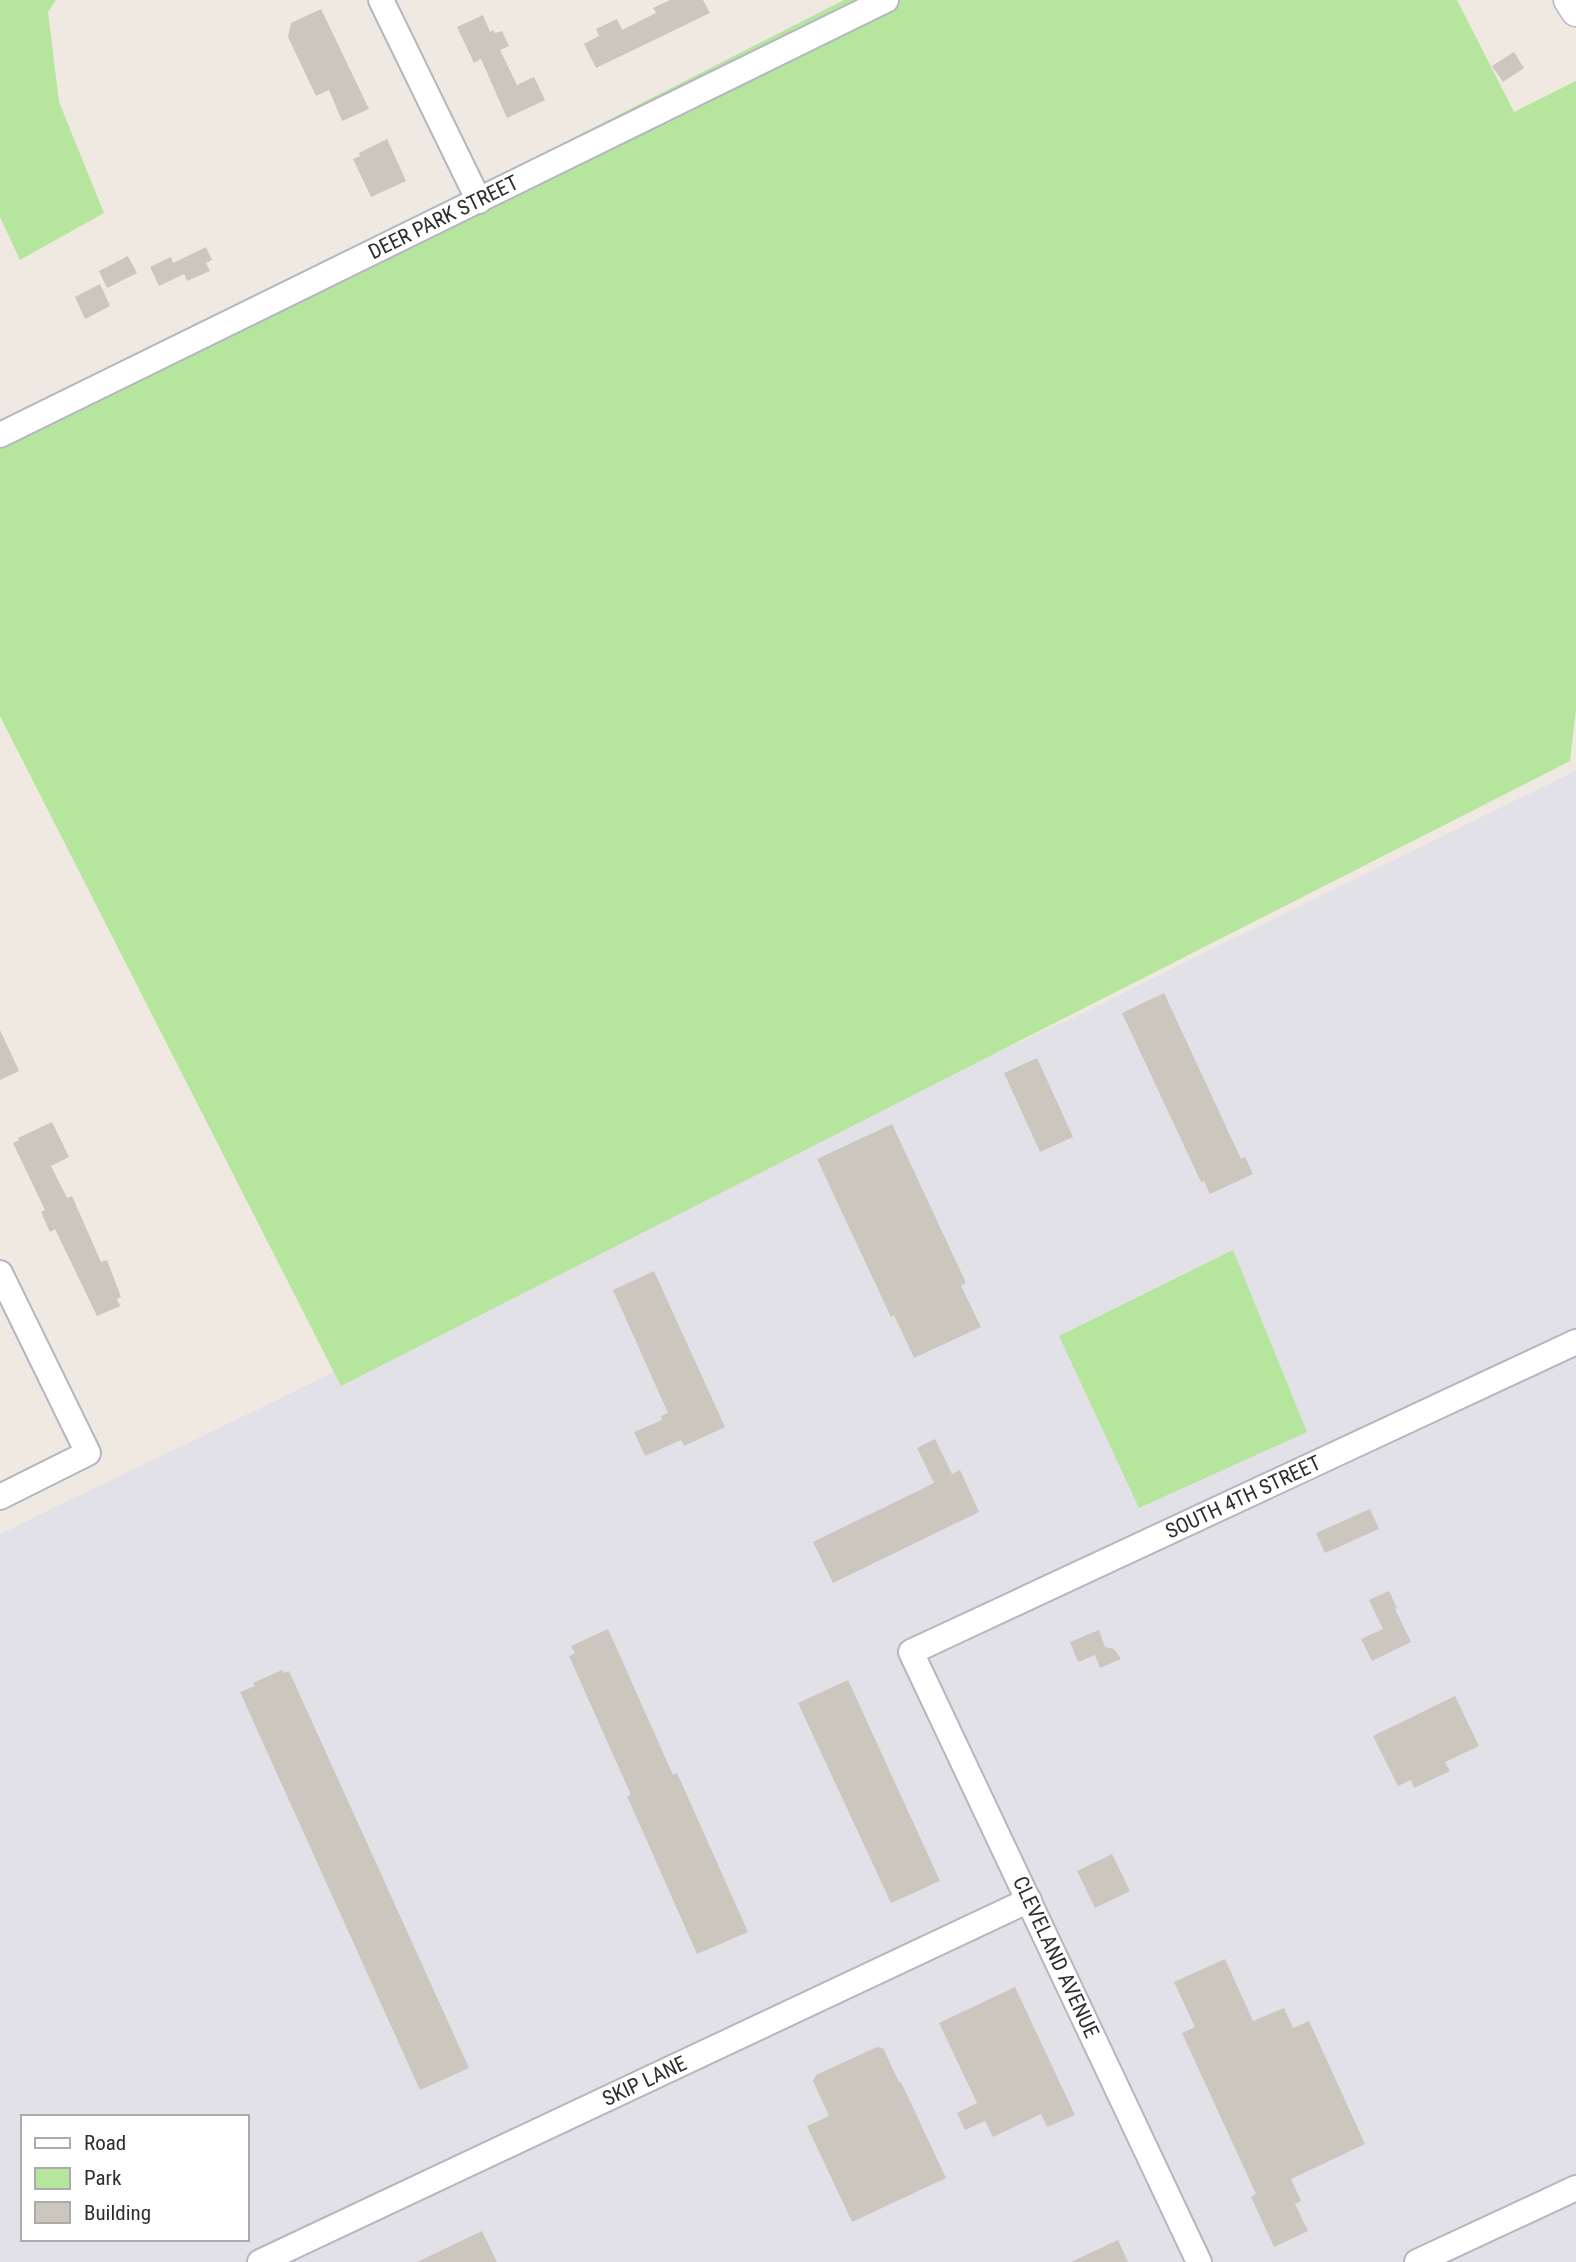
<svg xmlns="http://www.w3.org/2000/svg" width="1576" height="2262" font-family="'Roboto Condensed',sans-serif">
	<rect width="100%" height="100%" fill="#efe9e1"/>
	<!-- industrial -->
	<path fill="#e3e1e8" fill-rule="evenodd" d="M 1576,768 L 1576,2262 L 0,2262 L 0,1534 L 917,1090 L 1072,1018 L 1575,771 ZM 23,2117 L 247,2117 L 247,2239 L 23,2239 Z"/>
	<!-- green -->
	<g fill="#b6e59e">
		<path d="M 0,0 L 56,0 L 48,12 L 59,102 L 104,213 L 20,260 L 0,217 Z"/>
		<path d="M 844,0 L 1457,0 L 1514,112 L 1576,81 L 1576,709 L 1570,761 L 341,1386 L 0,716 L 0,430 Z"/>
		<path d="M 1233,1250 L 1307,1432 L 1139,1508 L 1059,1336 Z"/>
	</g>
	<!-- building -->
	<g fill="#cbc7bf">
		<path d="M 670,0 L 703,0 L 710,13 L 596,68 L 584,44 L 599,36 L 596,29 L 617,19 L 622,30 L 656,13 L 653,8 Z"/>
		<path d="M 321,9 L 369,109 L 342,121 L 329,90 L 316,96 L 288,37 L 291,23 Z"/>
		<path d="M 483,15 L 490,32 L 493,30 L 495,33 L 502,31 L 509,46 L 500,50 L 517,85 L 534,77 L 545,100 L 507,118 L 481,59 L 474,63 L 457,27 Z"/>
		<path d="M 1514,52 L 1524,68 L 1503,82 L 1492,66 Z"/>
		<path d="M 387,139 L 406,181 L 371,197 L 353,159 L 360,156 L 359,153 Z"/>
		<path d="M 206,247 L 212,260 L 206,263 L 210,271 L 187,281 L 184,274 L 159,286 L 150,267 L 171,257 L 173,263 Z"/>
		<path d="M 128,256 L 137,273 L 107,288 L 99,271 Z"/>
		<path d="M 100,284 L 110,306 L 85,319 L 75,297 Z"/>
		<path d="M 1164,993 L 1241,1159 L 1245,1157 L 1253,1174 L 1210,1194 L 1204,1181 L 1201,1182 L 1122,1013 Z"/>
		<path d="M 0,1030 L 19,1071 L 0,1080 Z"/>
		<path d="M 1037,1058 L 1073,1137 L 1040,1152 L 1004,1073 Z"/>
		<path d="M 52,1122 L 69,1157 L 51,1166 L 67,1198 L 72,1196 L 101,1262 L 107,1260 L 121,1297 L 117,1299 L 120,1306 L 97,1316 L 55,1229 L 50,1232 L 41,1212 L 45,1210 L 13,1143 L 19,1140 L 18,1138 Z"/>
		<path d="M 892,1124 L 966,1283 L 961,1286 L 981,1327 L 914,1358 L 894,1315 L 891,1317 L 817,1159 Z"/>
		<path d="M 654,1271 L 725,1427 L 684,1446 L 681,1440 L 645,1456 L 634,1432 L 662,1420 L 661,1416 L 668,1413 L 613,1290 Z"/>
		<path d="M 935,1439 L 952,1474 L 960,1470 L 979,1512 L 833,1583 L 813,1542 L 934,1483 L 917,1448 Z"/>
		<path d="M 1370,1509 L 1379,1529 L 1325,1553 L 1316,1533 Z"/>
		<path d="M 1389,1591 L 1397,1608 L 1395,1609 L 1411,1642 L 1372,1661 L 1361,1639 L 1383,1629 L 1369,1600 Z"/>
		<path d="M 608,1629 L 673,1775 L 677,1773 L 748,1932 L 697,1954 L 627,1796 L 631,1795 L 569,1656 L 575,1653 L 571,1646 Z"/>
		<path d="M 1099,1630 L 1105,1647 L 1114,1649 L 1121,1659 L 1100,1668 L 1095,1655 L 1078,1662 L 1070,1642 Z"/>
		<path d="M 282,1670 L 284,1673 L 289,1671 L 469,2068 L 420,2090 L 240,1692 L 255,1686 L 253,1683 Z"/>
		<path d="M 848,1680 L 940,1881 L 891,1903 L 798,1703 Z"/>
		<path d="M 1455,1696 L 1479,1746 L 1445,1762 L 1450,1771 L 1414,1788 L 1411,1780 L 1398,1786 L 1373,1736 Z"/>
		<path d="M 1112,1854 L 1130,1891 L 1095,1908 L 1077,1871 Z"/>
		<path d="M 1225,1959 L 1253,2021 L 1284,2008 L 1293,2028 L 1309,2021 L 1365,2144 L 1291,2179 L 1301,2201 L 1295,2204 L 1308,2231 L 1274,2247 L 1251,2197 L 1256,2194 L 1182,2033 L 1195,2027 L 1174,1982 Z"/>
		<path d="M 1015,1987 L 1075,2115 L 1047,2127 L 1041,2114 L 993,2137 L 985,2121 L 965,2130 L 957,2113 L 977,2103 L 939,2023 Z"/>
		<path d="M 877,2047 L 883,2048 L 899,2082 L 901,2082 L 946,2178 L 852,2222 L 807,2126 L 829,2116 L 813,2081 L 816,2075 Z"/>
		<path d="M 482,2231 L 497,2262 L 417,2262 Z"/>
		<path d="M 1118,2240 L 1128,2262 L 1071,2262 Z"/>
	</g>
	<g fill="none" stroke-linecap="round" stroke-linejoin="round">
		<defs>
			<g id="minor">
				<path d="M 381,0 L 479,201"/>
				<path id="s1" d="M 0,435 L 886,0"/>
				<path d="M 0,1273 L 88,1453 L 0,1497"/>
				<path id="s2" d="M 260,2262 L 1029,1900"/>
				<path id="s3" d="M 1199,2262 L 911,1652 L 1576,1342"/>
				<path d="M 1417,2262 L 1576,2188"/>
			</g>
			<path id="tertiary" d="M 1569,0 L 1576,11"/>
		</defs>
		<!-- minor casing -->
		<use href="#minor" stroke="#b4b7c1" stroke-width="28"/>
		<!-- tertiary casing -->
		<use href="#tertiary" stroke="#b4b7c1" stroke-width="33"/>
		<!-- minor -->
		<use href="#minor" stroke="#fff" stroke-width="24"/>
		<!-- tertiary -->
		<use href="#tertiary" stroke="#fff" stroke-width="30"/>
	</g>
	<g text-anchor="middle" stroke-width="5" stroke-linejoin="round" paint-order="stroke">
		<!-- street labels -->
		<g font-size="21" fill="#2e2e2e" stroke="#fff">
			<text dy="7" stroke="none"><textPath href="#s1" startOffset="494">DEER PARK STREET</textPath></text>
			<text dy="7" stroke="none"><textPath href="#s3" startOffset="1041">SOUTH 4TH STREET</textPath></text>
			<text transform="translate(1056 1957) rotate(65)" y="7">CLEVELAND AVENUE</text>
			<text dy="7" stroke="none"><textPath href="#s2" startOffset="425">SKIP LANE</textPath></text>
		</g>
	</g>
	<!-- legend -->
	<rect x="21" y="2115" width="228" height="126" fill="#ffffff" stroke="#ababab" stroke-width="2"/>
	<rect x="35" y="2138" width="35" height="10" fill="#ffffff" stroke="#ababab" stroke-width="2"/>
	<text x="84" y="2150" font-size="21" fill="#2e2e2e">Road</text>
	<rect x="35" y="2168" width="35" height="21" fill="#b6e59e" stroke="#ababab" stroke-width="2"/>
	<text x="84" y="2185" font-size="21" fill="#2e2e2e">Park</text>
	<rect x="35" y="2202" width="35" height="21" fill="#cbc7bf" stroke="#ababab" stroke-width="2"/>
	<text x="84" y="2220" font-size="21" fill="#2e2e2e">Building</text>
</svg>
